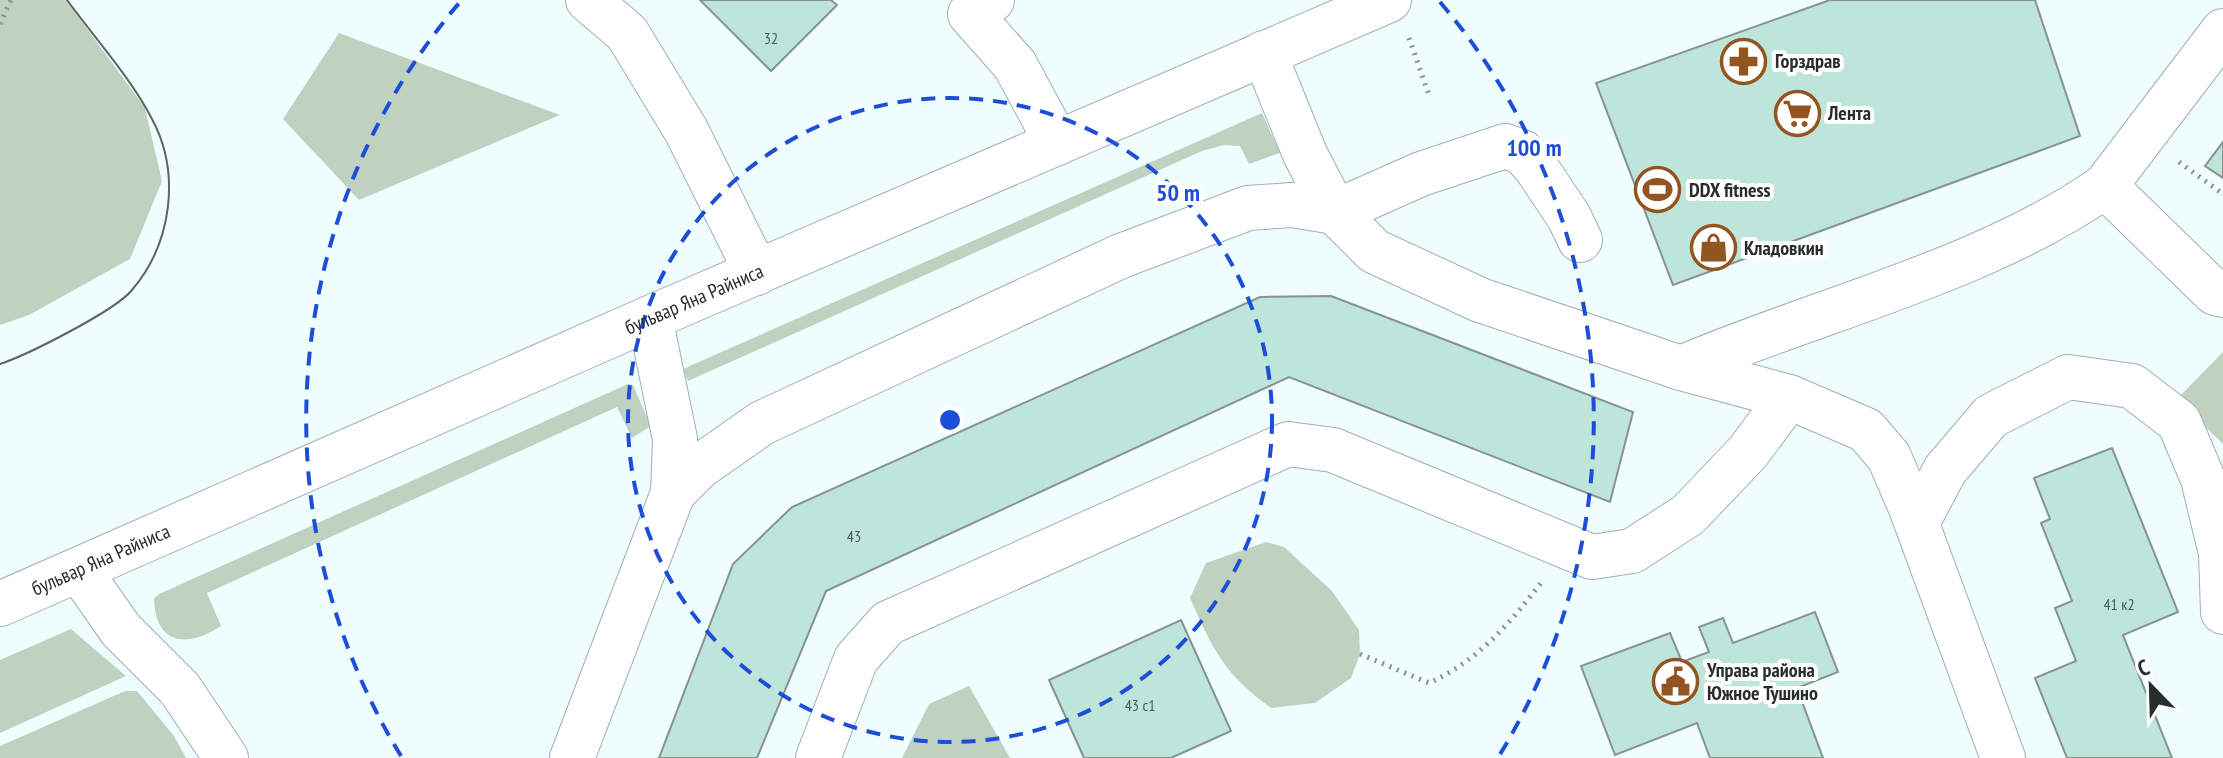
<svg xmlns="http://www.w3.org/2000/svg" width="2223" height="758" font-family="'PT Sans Narrow',sans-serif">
	<rect width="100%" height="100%" fill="#f0fdff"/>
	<!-- green -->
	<g fill="#bfd2c0">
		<path d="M 0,0 L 66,0 L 145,108 L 162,181 L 130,259 L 29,315 L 0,325 Z"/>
		<path d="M 339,33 L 560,115 L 359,200 L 283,119 Z"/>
		<path d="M 1262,113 L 1280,153 L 1249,164 L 1240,146 L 1224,145 L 1202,151 L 688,381 L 683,369 Z"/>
		<path d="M 2223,352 L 2223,444 L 2177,399 Z"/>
		<path d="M 628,384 L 633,385 L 651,426 L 632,438 L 617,407 L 207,593 L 221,626 C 188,648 155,646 154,598 L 159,594 Z"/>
		<path d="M 1266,542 L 1284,547 L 1332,591 L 1359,630 L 1360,654 L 1351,678 L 1315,703 L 1271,708 C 1224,674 1213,650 1190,598 L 1206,563 Z"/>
		<path d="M 71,629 L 126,676 L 0,733 L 0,660 Z"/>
		<path d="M 969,686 L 1010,758 L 902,758 L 929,704 Z"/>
		<path d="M 125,691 L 137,691 L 174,736 L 186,758 L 0,758 L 0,746 Z"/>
	</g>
	<!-- building -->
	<g fill="#bde5d9" stroke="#87938f" stroke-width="2">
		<path d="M 700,0 L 831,0 L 837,5 L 771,71 Z"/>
		<path d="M 1830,0 L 2035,0 L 2080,136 L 1673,285 L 1596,83 Z"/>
		<path d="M 2223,142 L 2223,178 L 2205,166 Z"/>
		<path d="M 1331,296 L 1633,412 L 1610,502 L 1289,377 L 826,591 L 757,758 L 659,758 L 733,564 L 792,507 L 1260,297 Z"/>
		<path d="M 2112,448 L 2178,612 L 2123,635 L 2172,758 L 2067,758 L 2035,678 L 2076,661 L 2055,608 L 2072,601 L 2041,523 L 2050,519 L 2034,478 Z"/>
		<path d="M 1815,612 L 1838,672 L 1797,688 L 1823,758 L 1710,758 L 1697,723 L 1615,755 L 1581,666 L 1670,633 L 1682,662 L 1709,652 L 1699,627 L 1723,618 L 1733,643 Z"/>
		<path d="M 1181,620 L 1231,731 L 1171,758 L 1084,758 L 1049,680 Z"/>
	</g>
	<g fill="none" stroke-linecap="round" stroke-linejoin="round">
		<defs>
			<g id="minor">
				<path d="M 588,0 L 627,33 L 687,132 L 757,273"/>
				<path d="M 992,0 L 970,14 L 1015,65 L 1057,143"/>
				<path d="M 1264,53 L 1305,154 L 1335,212 L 1374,251 L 1480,300 L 1681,368 L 1789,397 L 1866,430 L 1889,457 L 1911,508 L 2003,758"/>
				<path d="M 2105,186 L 2223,31"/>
				<path d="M 1681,368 C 1817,310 1986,270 2105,186 L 2215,293 L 2223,295"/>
				<path d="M 673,493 L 699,467 L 762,423 L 1121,256 L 1248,208 L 1292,205 L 1335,212 L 1421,174 L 1505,146 L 1522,152 L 1535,166 L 1569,217 L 1580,240"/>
				<path d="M 1917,523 L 1945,470 L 1991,416 L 2068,377 L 2132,386 L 2179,422 L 2203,479 L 2221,553 L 2223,612"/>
				<path d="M 79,570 L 121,630 L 180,689 L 226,758"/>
				<path d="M 572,758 L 673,493 L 675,439 L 650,318"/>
				<path d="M 818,758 L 856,659 L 888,623 L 1288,444 L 1333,450 L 1592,557 L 1632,551 L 1688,515 L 1748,452 L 1789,397"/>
			</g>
			<g id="major">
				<path id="s1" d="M 0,604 L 650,318 L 1389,0"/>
			</g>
		</defs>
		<!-- minor casing -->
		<use href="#minor" stroke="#a2afb0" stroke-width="46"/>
		<!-- major casing -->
		<use href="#major" stroke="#a2afb0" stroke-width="46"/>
		<!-- path -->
		<g stroke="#889193" stroke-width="5" stroke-dasharray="2 6" stroke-linecap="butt">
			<path d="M 0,24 L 11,0"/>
			<path d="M 1409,38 L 1430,98"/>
			<path d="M 2179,162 L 2223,194"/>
			<path d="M 1360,654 L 1429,683 C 1478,661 1509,624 1541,583"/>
		</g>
		<!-- minor -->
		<use href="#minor" stroke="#fff" stroke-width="44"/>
		<!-- major -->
		<use href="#major" stroke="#fff" stroke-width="44"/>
		<!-- tram -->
		<path stroke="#5e6566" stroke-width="2" d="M 0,364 C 27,355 115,311 132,290 C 172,243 181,173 152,119 C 131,78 94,37 67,0"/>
	</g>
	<!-- distance rings -->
	<g fill="none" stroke="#1d4ed8" stroke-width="4" stroke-dasharray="14 10">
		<circle cx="950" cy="420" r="322"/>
		<path d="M401 756A644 644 0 0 1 460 2M1440 2A644 644 0 0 1 1499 756"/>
	</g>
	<!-- icons -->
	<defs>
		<symbol id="pharmacy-ring" viewBox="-11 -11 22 22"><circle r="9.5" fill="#fff" stroke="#94541f" stroke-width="1.5"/><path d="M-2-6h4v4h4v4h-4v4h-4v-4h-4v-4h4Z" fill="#94541f"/></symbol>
		<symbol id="supermarket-ring" viewBox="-11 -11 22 22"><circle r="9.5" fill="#fff" stroke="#94541f" stroke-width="1.5"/><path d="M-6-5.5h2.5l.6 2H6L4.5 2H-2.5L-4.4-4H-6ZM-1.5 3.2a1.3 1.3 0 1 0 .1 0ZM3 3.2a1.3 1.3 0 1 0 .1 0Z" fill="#94541f"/></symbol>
		<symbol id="stadium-ring" viewBox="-11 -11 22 22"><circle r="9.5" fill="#fff" stroke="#94541f" stroke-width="1.5"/><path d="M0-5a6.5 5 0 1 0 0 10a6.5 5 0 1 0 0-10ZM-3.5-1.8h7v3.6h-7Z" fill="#94541f"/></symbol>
		<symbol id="shop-ring" viewBox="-11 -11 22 22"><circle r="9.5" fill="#fff" stroke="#94541f" stroke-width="1.5"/><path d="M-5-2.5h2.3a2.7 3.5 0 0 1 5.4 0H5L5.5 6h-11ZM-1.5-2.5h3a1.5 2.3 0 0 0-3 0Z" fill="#94541f"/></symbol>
		<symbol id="civic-ring" viewBox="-11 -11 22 22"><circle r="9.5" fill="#fff" stroke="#94541f" stroke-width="1.5"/><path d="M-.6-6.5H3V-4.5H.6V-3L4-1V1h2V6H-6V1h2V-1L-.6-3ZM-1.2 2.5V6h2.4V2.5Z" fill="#94541f"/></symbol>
	</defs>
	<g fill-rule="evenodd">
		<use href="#pharmacy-ring" x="1718" y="36" width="51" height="51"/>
		<use href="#supermarket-ring" x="1772" y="88" width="51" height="51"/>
		<use href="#stadium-ring" x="1632" y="164" width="51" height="51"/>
		<use href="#shop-ring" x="1688" y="222" width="51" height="51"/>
		<use href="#civic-ring" x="1650" y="656" width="51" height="51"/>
	</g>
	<g text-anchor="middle" stroke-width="8" stroke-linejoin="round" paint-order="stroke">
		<!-- number labels -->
		<g font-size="16" fill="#4d5b59">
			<text x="771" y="44">32</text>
			<text x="854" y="542">43</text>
			<text x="2119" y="610">41 к2</text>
			<text x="1140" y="711">43 с1</text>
		</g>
		<!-- poi labels -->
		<g font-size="20" font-weight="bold" fill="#282d2e" stroke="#fff" text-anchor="start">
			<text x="1775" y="68">Горздрав</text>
			<text x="1828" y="120">Лента</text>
			<text x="1689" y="197">DDX fitness</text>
			<text x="1744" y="255">Кладовкин</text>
			<text x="1707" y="677">Управа района<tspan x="1707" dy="23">Южное Тушино</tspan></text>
		</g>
		<!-- street labels -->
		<g font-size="20" fill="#282d2e" stroke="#fff">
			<text dy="7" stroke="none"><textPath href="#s1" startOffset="758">бульвар Яна Райниса</textPath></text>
			<text dy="7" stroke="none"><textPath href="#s1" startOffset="110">бульвар Яна Райниса</textPath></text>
		</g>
	</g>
	<circle cx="950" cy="420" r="12" fill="#1d4ed8" stroke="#fff" stroke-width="4"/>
	<g font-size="24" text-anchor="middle" font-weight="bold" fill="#1d4ed8" stroke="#fff" stroke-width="8" stroke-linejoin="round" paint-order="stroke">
		<text x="1534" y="156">100 m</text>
		<text x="1178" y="201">50 m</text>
	</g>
	<!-- north arrow -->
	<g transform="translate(2151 686) rotate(337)" stroke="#ffffff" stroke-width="6" paint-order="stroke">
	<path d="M0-6L14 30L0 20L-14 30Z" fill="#282d2e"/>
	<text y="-12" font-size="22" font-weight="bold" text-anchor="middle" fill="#282d2e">С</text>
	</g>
</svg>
